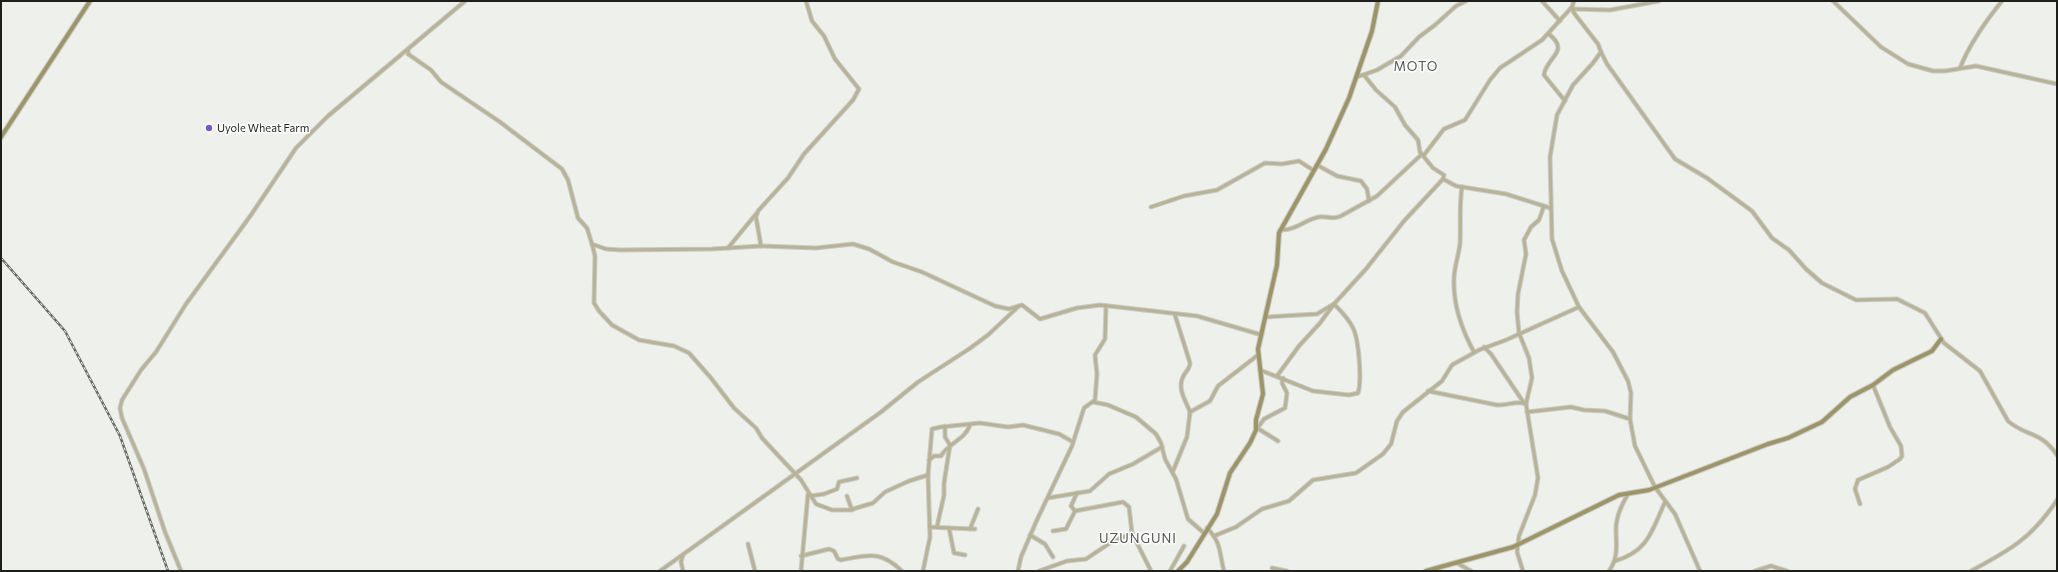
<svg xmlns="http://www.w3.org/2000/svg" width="2058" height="572" font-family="Commissioner,sans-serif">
	<rect width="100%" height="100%" fill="#eef0ec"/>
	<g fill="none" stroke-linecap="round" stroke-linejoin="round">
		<defs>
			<g id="street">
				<path d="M 1542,1 L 1560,21"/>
				<path d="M 1574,1 L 1572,7 L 1574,13 L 1598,44 L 1601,52 L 1593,63 L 1573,85 L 1557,115 L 1550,157 L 1552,239 L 1562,271 L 1579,307 L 1613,352 L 1628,381 L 1631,393 L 1630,419 L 1635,446 L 1655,487 L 1675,514 L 1700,571"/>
				<path d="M 1833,1 L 1881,47 L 1908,64 L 1933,71 L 1945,71 L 1976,66 L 2057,84"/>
				<path d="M 1573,9 L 1610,10 L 1659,1"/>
				<path d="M 1549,34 C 1571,52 1546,57 1544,75 L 1565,101"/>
				<path d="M 408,49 L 408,54 L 431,70 L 441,82 L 500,122 L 562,169 L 568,180 L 578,218 L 587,228 L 592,244 L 595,256 L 594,303 L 599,311 L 612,325 L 639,340 L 674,346 L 689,353 L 711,378 L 734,408 L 756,428 L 762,438 L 801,480 L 816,504 L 832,510 L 850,510 L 873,503 L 885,492 L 909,481 L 928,475"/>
				<path d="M 1601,52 L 1607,64 L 1675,159 L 1707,178 L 1752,211 L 1772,238 L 1789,250 L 1806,269 L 1822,283 L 1856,300 L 1897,299 L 1925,313 L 1944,343 L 1980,371 L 2008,421 C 2026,437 2040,430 2057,455"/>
				<path d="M 1960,68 C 1970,43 1985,22 2002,1"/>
				<path d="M 1364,75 L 1376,90 L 1395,107 L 1405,125 L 1418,140 L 1420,152 L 1433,168 L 1444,175 L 1443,179 L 1456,186 L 1506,194 L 1550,208"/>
				<path d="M 1357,77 L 1377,70 L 1401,56 L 1419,37 L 1435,25 L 1456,6 L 1466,1"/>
				<path d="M 1424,155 L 1444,129 L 1465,120 L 1490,80 L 1500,68 L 1542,40 L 1572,7"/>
				<path d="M 1317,165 L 1337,176 L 1361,181 L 1367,189 L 1369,201"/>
				<path d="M 1462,187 C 1459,206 1461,224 1460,243 C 1459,255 1454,267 1454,279 C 1453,305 1462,330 1474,352"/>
				<path d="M 1151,207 L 1184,196 L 1217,190 L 1265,163 L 1282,164 L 1299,161 L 1313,170"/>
				<path d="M 1280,230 C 1295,231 1306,219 1319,217 C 1327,216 1333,220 1341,216 L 1377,196 L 1422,154"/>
				<path d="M 592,244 L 606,249 L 620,250 L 712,249 L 761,246 L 816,248 L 853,244 L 869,249 L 893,262 L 922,272 L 995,306 L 1009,309 L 1022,305 L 1040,319 L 1077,308 L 1100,305 L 1197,316 L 1262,335"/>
				<path d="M 761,246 L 756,217 L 758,211 L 788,178 L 804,154 L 853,100 L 859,89 L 835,59 L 824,36 L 812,21 L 806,1"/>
				<path d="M 728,248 L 756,214"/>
				<path d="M 1175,315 L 1190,363 C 1190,369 1185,372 1183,377 C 1177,389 1186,401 1190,412"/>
				<path d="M 1266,317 L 1317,314 L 1334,304 L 1366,269 L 1404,221 L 1443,179"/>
				<path d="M 1484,347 L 1491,354 L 1524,403"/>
				<path d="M 1260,370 L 1313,391 L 1349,395 L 1358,393 C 1362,381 1359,340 1353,328 C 1349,319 1341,311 1334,304 L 1320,323 L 1299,346 L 1277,376"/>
				<path d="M 1428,391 L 1497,405 C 1506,406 1517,400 1526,404"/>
				<path d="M 1093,402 L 1108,405 L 1136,417 L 1156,434 L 1161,443 L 1165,459 L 1176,479 L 1188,519 L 1204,533"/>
				<path d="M 1527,412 L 1571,407 L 1584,410 L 1605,411 L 1630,419"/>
				<path d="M 1257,428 L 1278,441"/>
				<path d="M 1257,429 L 1264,419 L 1285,408 L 1287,393 L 1282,383 L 1283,378"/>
				<path d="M 929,460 L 934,456 L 941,456 C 948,443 965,440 970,425"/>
				<path d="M 1173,471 L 1187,437 L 1190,412 L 1210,401 L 1218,386 L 1258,355"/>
				<path d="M 1077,493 L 1071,506 L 1075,511 L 1123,502 L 1129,507 L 1132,533 L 1151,571"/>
				<path d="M 810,496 L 824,494 L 837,489 L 839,482 L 857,478"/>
				<path d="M 847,496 L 852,510"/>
				<path d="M 1048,498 L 1090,491 L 1109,474 L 1133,464 L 1162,447"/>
				<path d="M 1860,504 L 1855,489 L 1858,480 L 1888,467 L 1900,459 L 1902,456 L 1901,446 L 1890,427 L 1873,385"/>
				<path d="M 930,527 L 949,528 L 954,553 L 965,555"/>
				<path d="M 937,527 L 944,495 L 944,483 L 950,445 L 945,437 L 945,426"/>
				<path d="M 949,528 L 975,529"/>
				<path d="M 1207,528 C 1222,543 1219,553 1224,571"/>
				<path d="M 970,529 L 978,509"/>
				<path d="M 1053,531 L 1066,529 L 1075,511"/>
				<path d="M 1030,535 L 1045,544 L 1053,557"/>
				<path d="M 1214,536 L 1236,527 L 1262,509 L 1289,501 L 1313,480 L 1356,473 L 1383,454 L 1391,444 L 1397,421 L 1403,412 L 1442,381 L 1452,365 L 1479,350 L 1506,340 L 1579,307"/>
				<path d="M 748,544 L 755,571"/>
				<path d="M 683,555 L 681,562 L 683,571"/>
				<path d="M 801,556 L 829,549 L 834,551 L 838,559 L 841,560 C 868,555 880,550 902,571"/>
				<path d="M 1615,561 C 1649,551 1652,530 1665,502"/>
				<path d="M 1457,563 L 1471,571"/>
				<path d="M 1272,568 L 1287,571"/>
				<path d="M 181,571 L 165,532 L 144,469 L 122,418 L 120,408 L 122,400 L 141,370 L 156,352 L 186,304 L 251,215 L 296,148 L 328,116 L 465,1"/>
				<path d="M 660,571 L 881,412 L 918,382 L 969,349 L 988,335 L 1019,306"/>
				<path d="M 801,571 L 808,494"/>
				<path d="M 923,571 L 930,537 L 928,475 L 932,429 L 941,427 L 980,423 L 1008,427 L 1023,425 L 1059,434 L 1073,442"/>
				<path d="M 1018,571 L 1021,557 L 1036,522 L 1072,446 L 1084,408 L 1095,400 L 1097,374 L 1095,355 L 1105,339 L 1106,306"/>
				<path d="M 1039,571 L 1067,561 L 1086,559 L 1110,543 L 1132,533"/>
				<path d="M 1170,571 L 1184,546"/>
				<path d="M 1523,571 L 1517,552 L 1519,536 L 1535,495 L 1538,478 L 1526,404 L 1532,378 L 1529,358 L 1519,333 L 1517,312 L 1518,294 L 1526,254 L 1524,240 L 1531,227 L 1539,220 L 1544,206"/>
				<path d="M 1609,571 C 1619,557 1616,545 1616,529 C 1616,516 1622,504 1628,494"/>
				<path d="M 1755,571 L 1771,566 L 1787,571"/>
				<path d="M 1971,571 C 2010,550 2032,538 2057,500"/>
			</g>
			<g id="secondary">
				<path d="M 1,137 L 90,1"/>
				<path d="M 1178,571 L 1187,562 L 1217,514 L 1230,473 L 1250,443 L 1256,430 L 1256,420 L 1263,394 L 1258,349 L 1277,265 L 1279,233 L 1326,149 L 1349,98 L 1372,31 L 1378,1"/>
				<path d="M 1426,571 L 1513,547 L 1619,495 L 1649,490 L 1768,444 L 1788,438 L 1822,422 L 1850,397 L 1873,385 L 1893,370 L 1932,351 L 1941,339"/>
			</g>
		</defs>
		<!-- street casing -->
		<use href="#street" stroke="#c9cac7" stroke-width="5"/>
		<!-- secondary casing -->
		<use href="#secondary" stroke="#c9cac7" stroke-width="6"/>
		<!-- street -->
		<use href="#street" stroke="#b8b394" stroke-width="3"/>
		<!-- secondary -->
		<use href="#secondary" stroke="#9e9566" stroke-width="4"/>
		<defs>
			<path id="rail" d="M 1,258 L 65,331 L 120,436 L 168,571"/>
		</defs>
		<!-- rail casing -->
		<use href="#rail" stroke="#666764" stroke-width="2.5"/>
		<!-- rail -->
		<use href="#rail" stroke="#fff" stroke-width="1" stroke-dasharray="3" stroke-linecap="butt"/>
	</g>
	<!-- markers -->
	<circle fill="#7d57d1" stroke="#fff" stroke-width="1.5" cx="209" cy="128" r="4"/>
	<g text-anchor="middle" stroke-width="3" stroke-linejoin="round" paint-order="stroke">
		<!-- poi labels -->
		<g font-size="11" fill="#1e1f1d" stroke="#fff" text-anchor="start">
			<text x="217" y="132">Uyole Wheat Farm</text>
		</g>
		<!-- quarter labels -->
		<g font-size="13" letter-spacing="1" fill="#525451" stroke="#fff">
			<text x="1416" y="71">MOTO</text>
			<text x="1138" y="543">UZUNGUNI</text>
		</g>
	</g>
	<!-- border -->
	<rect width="2058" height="572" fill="none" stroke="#1e1f1d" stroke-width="4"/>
</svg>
